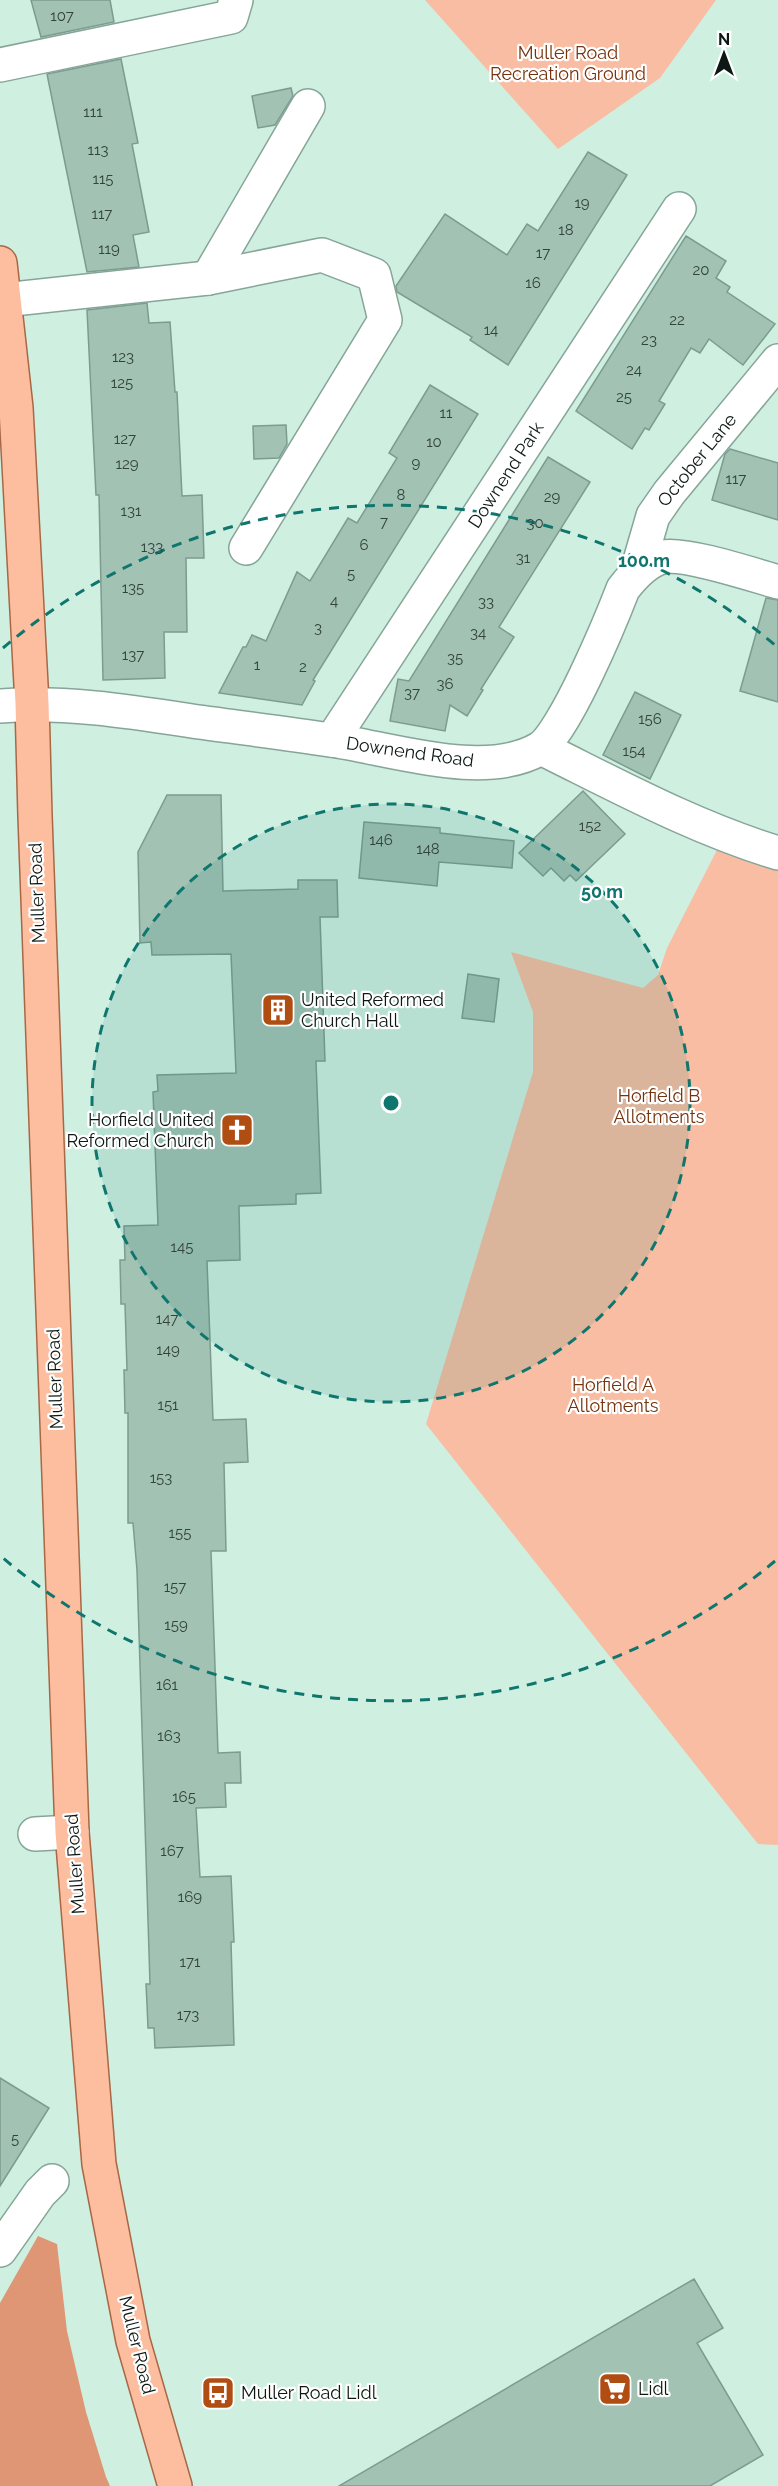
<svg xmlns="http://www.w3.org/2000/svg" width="778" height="2486" font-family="Raleway,sans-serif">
	<rect width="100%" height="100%" fill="#cfefe1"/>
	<!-- green -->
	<g fill="#f8bda3">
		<path d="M 425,0 L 716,0 L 660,78 L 558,149 Z"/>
		<path d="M 719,846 L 778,863 L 778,1845 L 758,1844 L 426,1424 L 533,1072 L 533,1012 L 511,952 L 643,988 L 658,975 L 667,948 Z"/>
	</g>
	<!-- forest -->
	<path fill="#df9674" d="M 38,2236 L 57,2244 L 67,2331 L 86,2412 L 106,2477 L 110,2486 L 0,2486 L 0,2303 Z"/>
	<!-- building -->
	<g fill="#a2c2b4" stroke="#7d9c8f" stroke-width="1.5">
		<path d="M 31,0 L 110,0 L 114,22 L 41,37 Z"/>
		<path d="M 121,59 L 138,143 L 132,144 L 149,232 L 133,235 L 139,267 L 87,272 L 47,74 Z"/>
		<path d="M 291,88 L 293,96 L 275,125 L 258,128 L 252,96 Z"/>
		<path d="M 588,152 L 627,175 L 508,365 L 470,340 L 472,337 L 397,292 L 396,286 L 445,214 L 507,255 L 527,224 L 538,231 Z"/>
		<path d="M 686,236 L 726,261 L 716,278 L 730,287 L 727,292 L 775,324 L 743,365 L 709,339 L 700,353 L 691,348 L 659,401 L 665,404 L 649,430 L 645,428 L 632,449 L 576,411 Z"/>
		<path d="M 147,303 L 149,323 L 170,322 L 175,392 L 177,392 L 182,496 L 202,495 L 204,558 L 186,558 L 187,632 L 164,632 L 165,678 L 103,680 L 99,495 L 96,495 L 87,310 Z"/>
		<path d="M 430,385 L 478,414 L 313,680 L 315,681 L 302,705 L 219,693 L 243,647 L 246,647 L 252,635 L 266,641 L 297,572 L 310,581 L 348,518 L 357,523 L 397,458 L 389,453 Z"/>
		<path d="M 286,425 L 287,444 L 279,458 L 254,459 L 253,426 Z"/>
		<path d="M 730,449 L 778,463 L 778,520 L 712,500 L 725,454 Z"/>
		<path d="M 548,457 L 590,482 L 499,627 L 514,637 L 481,689 L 483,690 L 467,716 L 450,705 L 445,731 L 390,721 L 398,679 L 409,681 Z"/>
		<path d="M 766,598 L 778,600 L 778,702 L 740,691 Z"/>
		<path d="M 635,692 L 681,715 L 650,779 L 603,755 Z"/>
		<path d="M 583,791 L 625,834 L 576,881 L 570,875 L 564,881 L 551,868 L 543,876 L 519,853 Z"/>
		<path d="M 167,795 L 221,795 L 223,891 L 298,889 L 298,880 L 337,880 L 338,917 L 320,917 L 325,1061 L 316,1061 L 321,1193 L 296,1194 L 296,1204 L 239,1206 L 240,1260 L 207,1261 L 213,1420 L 246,1419 L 248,1462 L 224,1463 L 226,1551 L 211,1551 L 218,1753 L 240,1752 L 241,1783 L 225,1783 L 226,1807 L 196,1808 L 200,1877 L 231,1876 L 234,1942 L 231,1942 L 234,2045 L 155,2048 L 154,2028 L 148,2028 L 147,2004 L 146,1984 L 150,1984 L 137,1570 L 133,1523 L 128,1523 L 128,1413 L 125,1413 L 124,1370 L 127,1370 L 125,1304 L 121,1304 L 120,1260 L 125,1260 L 124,1226 L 158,1225 L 153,1092 L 158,1091 L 157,1075 L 236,1073 L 231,954 L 152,955 L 151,942 L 140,943 L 138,852 Z"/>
		<path d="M 364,822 L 440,828 L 440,833 L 514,841 L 512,868 L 439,862 L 437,886 L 359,878 Z"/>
		<path d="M 468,974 L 499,979 L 494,1022 L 462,1018 Z"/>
		<path d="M 0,2078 L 49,2108 L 0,2186 Z"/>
		<path d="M 694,2279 L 723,2328 L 697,2343 L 763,2455 L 710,2486 L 339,2486 Z"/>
	</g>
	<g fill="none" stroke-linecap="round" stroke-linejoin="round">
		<defs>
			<g id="minor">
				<path d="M 0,65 L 231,17 L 236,0"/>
				<path d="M 208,278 L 308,106"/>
				<path d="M 4,300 L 208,278 L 322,255 L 374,275 L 385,320 L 246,548"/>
				<path d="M 637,571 L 653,516 L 669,493 L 778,361"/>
				<path d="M 0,706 C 66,701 133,712 199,722 C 242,728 286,733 330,740 C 390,748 483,781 539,749 C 564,734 611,620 623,589 C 633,576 646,561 663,557 C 684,552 754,575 778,582"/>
				<path d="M 332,740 L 679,209"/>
				<path d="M 541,748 C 618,786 695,828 778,853"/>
				<path d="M 35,1834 L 72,1832"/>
				<path d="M 0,2250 L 40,2193 L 52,2181"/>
			</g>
			<path id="major" d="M 0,263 L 16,408 L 32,703 L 35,816 L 72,1832 L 99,2164 L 133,2341 L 175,2486"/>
		</defs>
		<!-- minor casing -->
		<use href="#minor" stroke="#86a598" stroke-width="36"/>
		<!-- major casing -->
		<use href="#major" stroke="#a86845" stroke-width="36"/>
		<!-- minor -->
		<use href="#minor" stroke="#fff" stroke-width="33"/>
		<!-- major -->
		<use href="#major" stroke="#fdbea0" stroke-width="33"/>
	</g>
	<!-- distance rings -->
	<circle cx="391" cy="1103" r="299" fill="#0f766e" fill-opacity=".12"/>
	<g fill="none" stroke="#0f766e" stroke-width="3" stroke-dasharray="10 8">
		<circle cx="391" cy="1103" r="299"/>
		<path d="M775 1561A598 598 0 0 1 3 1558M3 648A598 598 0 0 1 775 645"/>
	</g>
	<!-- icons -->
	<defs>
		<symbol id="building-square" viewBox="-11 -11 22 22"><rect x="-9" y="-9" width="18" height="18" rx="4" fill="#b04d13" stroke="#fff"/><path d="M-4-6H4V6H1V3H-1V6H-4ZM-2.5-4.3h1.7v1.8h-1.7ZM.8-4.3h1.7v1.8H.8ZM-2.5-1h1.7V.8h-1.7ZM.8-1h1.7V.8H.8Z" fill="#fff"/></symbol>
		<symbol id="church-square" viewBox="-11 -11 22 22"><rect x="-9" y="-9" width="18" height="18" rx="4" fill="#b04d13" stroke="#fff"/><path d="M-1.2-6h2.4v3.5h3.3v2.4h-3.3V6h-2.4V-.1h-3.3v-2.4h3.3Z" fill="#fff"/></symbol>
		<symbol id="supermarket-square" viewBox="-11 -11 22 22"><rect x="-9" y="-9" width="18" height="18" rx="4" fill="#b04d13" stroke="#fff"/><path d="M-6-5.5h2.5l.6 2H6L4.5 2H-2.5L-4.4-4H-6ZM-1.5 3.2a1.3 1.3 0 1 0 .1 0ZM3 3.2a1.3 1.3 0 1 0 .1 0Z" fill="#fff"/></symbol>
		<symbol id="bus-square" viewBox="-11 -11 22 22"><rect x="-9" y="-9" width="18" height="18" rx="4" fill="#b04d13" stroke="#fff"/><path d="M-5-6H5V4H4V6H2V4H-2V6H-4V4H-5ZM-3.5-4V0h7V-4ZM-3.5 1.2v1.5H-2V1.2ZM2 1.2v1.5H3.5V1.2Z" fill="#fff"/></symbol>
	</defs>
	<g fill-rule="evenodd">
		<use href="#building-square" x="259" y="991" width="38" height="38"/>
		<use href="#church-square" x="218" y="1111" width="38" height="38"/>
		<use href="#supermarket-square" x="596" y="2370" width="38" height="38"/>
		<use href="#bus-square" x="199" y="2374" width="38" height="38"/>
	</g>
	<g text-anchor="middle" stroke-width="4.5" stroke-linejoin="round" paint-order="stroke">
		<!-- number labels -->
		<g font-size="15" fill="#32423c">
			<text x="62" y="21">107</text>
			<text x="93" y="117">111</text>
			<text x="98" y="155">113</text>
			<text x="103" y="184">115</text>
			<text x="582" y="208">19</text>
			<text x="102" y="219">117</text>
			<text x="566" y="235">18</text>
			<text x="109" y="254">119</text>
			<text x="543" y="258">17</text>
			<text x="701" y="275">20</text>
			<text x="533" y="288">16</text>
			<text x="677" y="325">22</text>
			<text x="491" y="335">14</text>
			<text x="649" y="345">23</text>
			<text x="123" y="362">123</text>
			<text x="634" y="375">24</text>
			<text x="122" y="388">125</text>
			<text x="624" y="402">25</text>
			<text x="446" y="418">11</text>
			<text x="125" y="444">127</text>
			<text x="434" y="447">10</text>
			<text x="416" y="468">9</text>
			<text x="127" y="469">129</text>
			<text x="736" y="484">117</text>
			<text x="401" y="500">8</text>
			<text x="552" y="502">29</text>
			<text x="131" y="516">131</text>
			<text x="384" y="527">7</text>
			<text x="535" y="528">30</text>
			<text x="364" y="550">6</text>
			<text x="152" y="552">133</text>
			<text x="523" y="563">31</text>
			<text x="351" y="579">5</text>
			<text x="133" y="593">135</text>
			<text x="334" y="606">4</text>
			<text x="486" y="607">33</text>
			<text x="318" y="633">3</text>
			<text x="478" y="638">34</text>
			<text x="133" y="660">137</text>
			<text x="455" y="663">35</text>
			<text x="257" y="670">1</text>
			<text x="303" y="672">2</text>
			<text x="445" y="689">36</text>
			<text x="412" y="698">37</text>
			<text x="650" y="724">156</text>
			<text x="634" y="756">154</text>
			<text x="590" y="831">152</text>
			<text x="381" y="845">146</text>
			<text x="428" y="854">148</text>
			<text x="182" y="1252">145</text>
			<text x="167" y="1324">147</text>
			<text x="168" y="1355">149</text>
			<text x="168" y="1410">151</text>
			<text x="161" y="1483">153</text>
			<text x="180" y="1538">155</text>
			<text x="175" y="1592">157</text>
			<text x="176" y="1630">159</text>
			<text x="167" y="1690">161</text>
			<text x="169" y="1741">163</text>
			<text x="184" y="1802">165</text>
			<text x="172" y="1856">167</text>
			<text x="190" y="1902">169</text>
			<text x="190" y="1967">171</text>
			<text x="188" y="2020">173</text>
			<text x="15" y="2144">5</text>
		</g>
		<!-- park labels -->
		<g font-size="18" fill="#74320d" stroke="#fff">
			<text x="568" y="59">Muller Road<tspan x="568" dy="21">Recreation Ground</tspan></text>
			<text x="659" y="1102">Horfield B<tspan x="659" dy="21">Allotments</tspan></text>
			<text x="613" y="1391">Horfield A<tspan x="613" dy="21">Allotments</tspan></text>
		</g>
		<!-- street labels -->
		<g font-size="18" fill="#0d1814" stroke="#fff">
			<text transform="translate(697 460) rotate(-51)" y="6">October Lane</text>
			<text transform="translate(506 475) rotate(-57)" y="6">Downend Park</text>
			<text transform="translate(410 752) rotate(8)" y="6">Downend Road</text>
			<text transform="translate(37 893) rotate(-92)" y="6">Muller Road</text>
			<text transform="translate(55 1379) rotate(-92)" y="6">Muller Road</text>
			<text transform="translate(75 1864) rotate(-94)" y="6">Muller Road</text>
			<text transform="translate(137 2345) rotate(76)" y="6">Muller Road</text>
		</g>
		<!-- poi labels -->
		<g font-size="18" fill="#0d1814" stroke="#fff" text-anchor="start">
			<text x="301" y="1006">United Reformed<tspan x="301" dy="21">Church Hall</tspan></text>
			<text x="214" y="1126" text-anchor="end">Horfield United<tspan x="214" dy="21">Reformed Church</tspan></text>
			<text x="638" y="2395">Lidl</text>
			<text x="241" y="2399">Muller Road Lidl</text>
		</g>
	</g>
	<circle cx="391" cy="1103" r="9" fill="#0f766e" stroke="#fff" stroke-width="3"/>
	<g font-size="18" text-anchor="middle" font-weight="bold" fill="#0f766e" stroke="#fff" stroke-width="4.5" stroke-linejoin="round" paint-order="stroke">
		<text x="644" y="567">100 m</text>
		<text x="602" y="898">50 m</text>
	</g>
	<!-- north arrow -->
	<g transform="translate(724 54)" stroke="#ffffff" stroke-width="4.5" paint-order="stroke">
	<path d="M0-4.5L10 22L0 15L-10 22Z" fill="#0d1814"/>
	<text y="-9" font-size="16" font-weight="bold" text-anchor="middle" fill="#0d1814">N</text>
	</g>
</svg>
